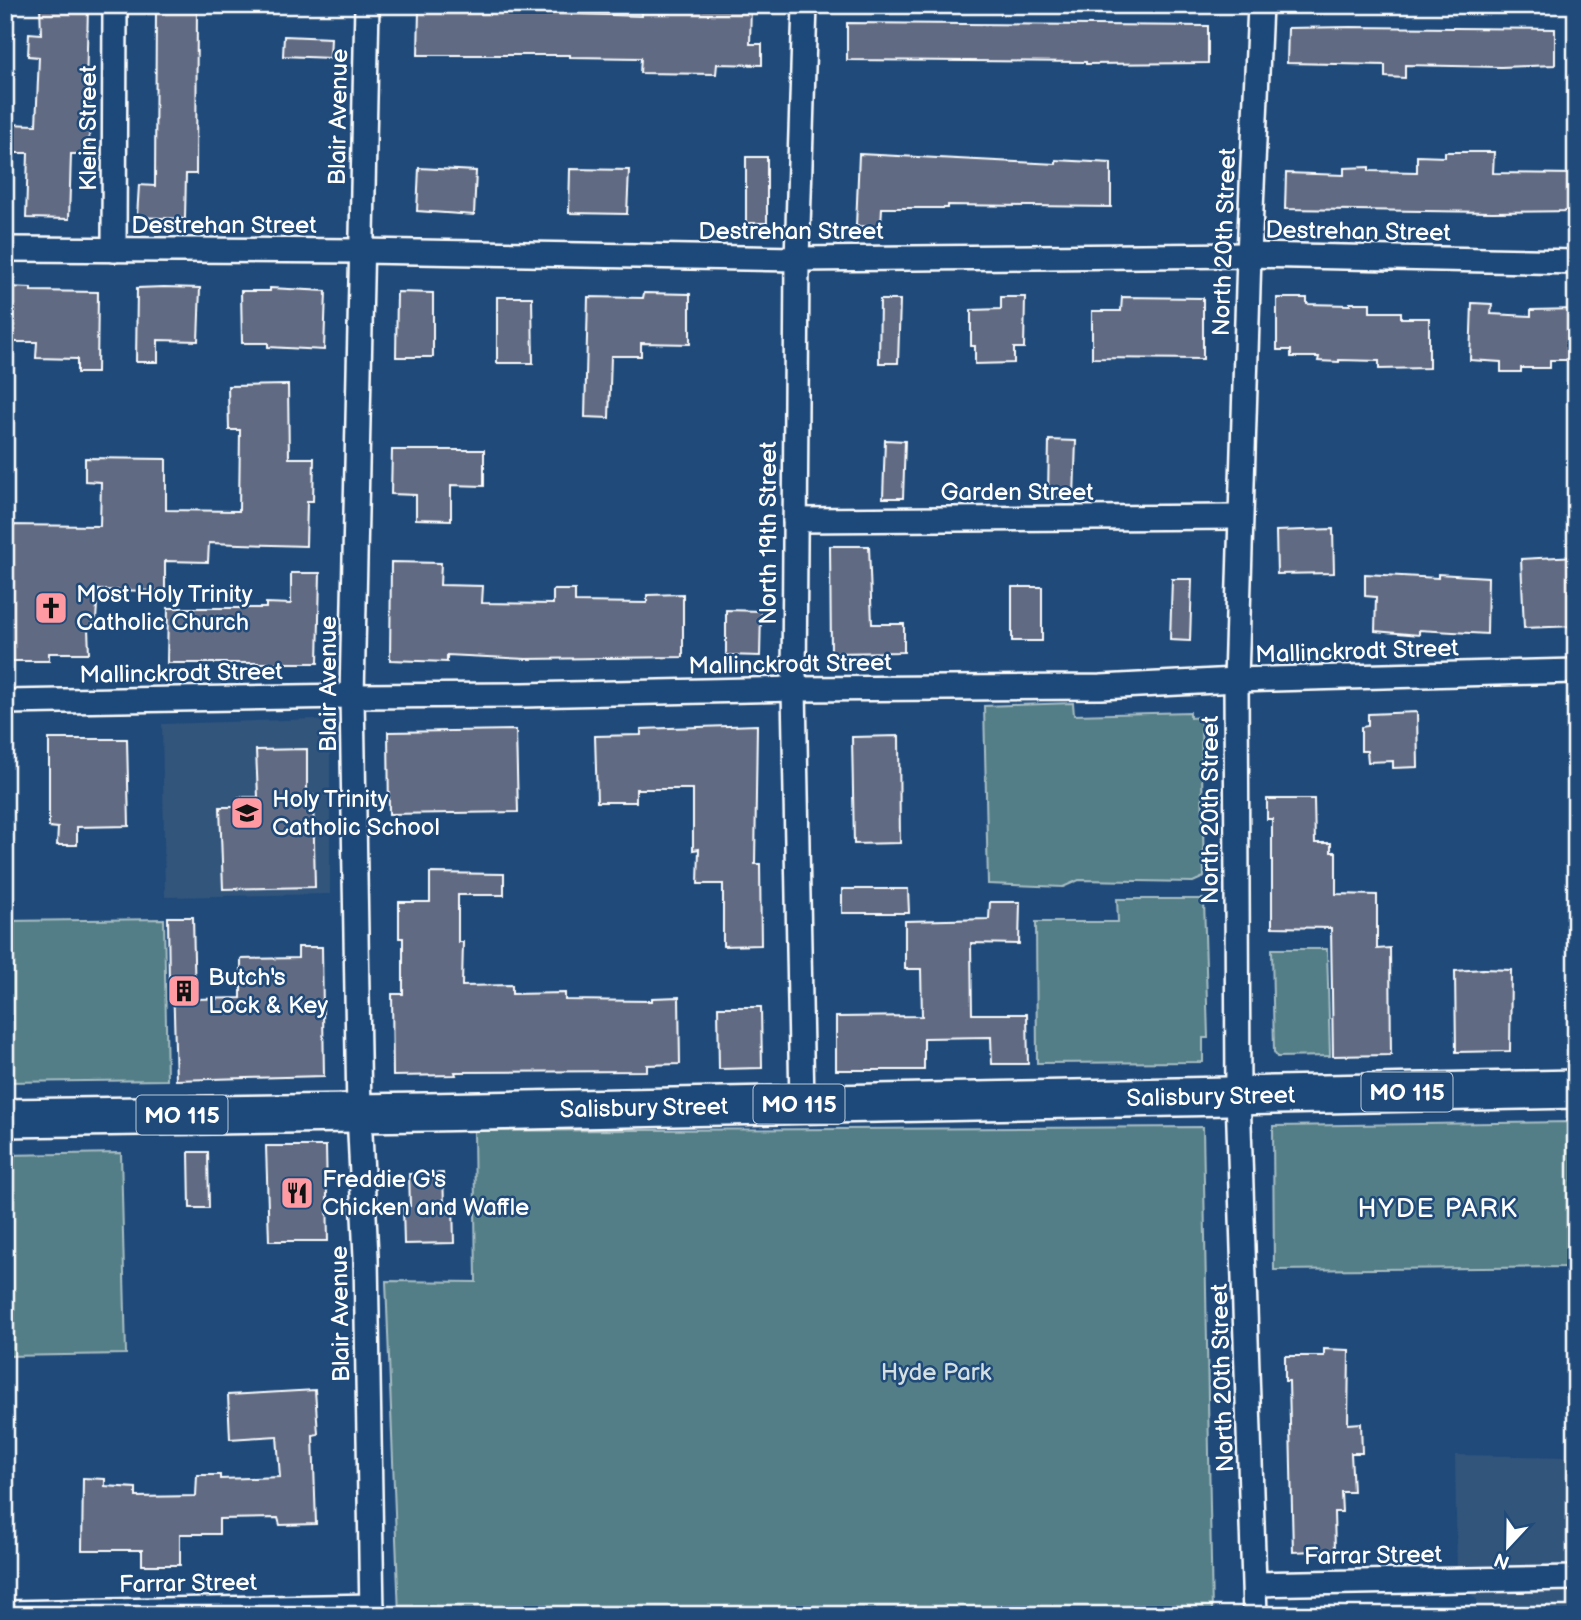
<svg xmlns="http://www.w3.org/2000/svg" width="1581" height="1620" font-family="'Balsamiq Sans',sans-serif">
	<rect width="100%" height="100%" fill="#1f4a7a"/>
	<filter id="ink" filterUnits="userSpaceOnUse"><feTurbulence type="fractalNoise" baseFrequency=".0143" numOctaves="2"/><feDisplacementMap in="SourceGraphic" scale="14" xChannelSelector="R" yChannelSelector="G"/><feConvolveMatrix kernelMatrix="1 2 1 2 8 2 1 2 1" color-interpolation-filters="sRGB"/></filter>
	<g filter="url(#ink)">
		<!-- built -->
		<g fill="#33547c">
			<path d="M 314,719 L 326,724 L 330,731 L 330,894 L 165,897 L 162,724 Z"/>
			<path d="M 1455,1455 L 1576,1457 L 1576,1615 L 1477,1615 L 1477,1600 L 1457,1580 Z"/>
		</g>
		<!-- green -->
		<g fill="#537e87" stroke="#a9bec3" stroke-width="2">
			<path d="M 1073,703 L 1074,715 L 1190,712 L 1190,718 L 1201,717 L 1204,877 L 1193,882 L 1079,880 L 1063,887 L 988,884 L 984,706 Z"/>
			<path d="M 1117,899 L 1204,899 L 1208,1038 L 1203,1038 L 1203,1062 L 1037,1063 L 1036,922 L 1118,922 Z"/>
			<path d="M 164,919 L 167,1080 L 5,1082 L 5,921 Z"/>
			<path d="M 1272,949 L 1327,949 L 1330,1056 L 1277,1057 L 1274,1052 Z"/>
			<path d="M 1572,1122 L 1572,1267 L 1274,1270 L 1273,1126 Z"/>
			<path d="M 1203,1127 L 1212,1615 L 399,1615 L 386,1281 L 476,1282 L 474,1131 Z"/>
			<path d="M 121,1153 L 126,1354 L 5,1356 L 5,1155 Z"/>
		</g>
		<!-- building -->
		<g fill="#616b82" stroke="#fff" stroke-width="2">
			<path d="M 40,5 L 88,7 L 86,90 L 90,90 L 89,154 L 71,154 L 69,219 L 26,218 L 28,153 L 5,153 L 5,124 L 36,125 L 39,57 L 28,56 L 29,33 L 41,34 Z"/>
			<path d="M 731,5 L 751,5 L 750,44 L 762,44 L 762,65 L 717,64 L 716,74 L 640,73 L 641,58 L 570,57 L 570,55 L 418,55 L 419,10 L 490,12 L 490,9 L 549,10 L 549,13 L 642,16 L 642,12 L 670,12 L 671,9 L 731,10 Z"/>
			<path d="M 156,7 L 197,7 L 196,174 L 186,174 L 185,219 L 137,217 L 139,185 L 155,186 Z"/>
			<path d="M 847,23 L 1208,26 L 1208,63 L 1086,64 L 1086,62 L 847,60 Z"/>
			<path d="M 1350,27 L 1555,29 L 1555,65 L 1501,67 L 1405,65 L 1405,78 L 1385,77 L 1385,65 L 1287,63 L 1288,28 Z"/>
			<path d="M 284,36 L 331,38 L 330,58 L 283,56 Z"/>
			<path d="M 1445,152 L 1494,152 L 1493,173 L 1576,174 L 1576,211 L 1493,212 L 1285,209 L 1286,173 L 1344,175 L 1344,168 L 1369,167 L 1369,171 L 1417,172 L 1417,156 L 1445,157 Z"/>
			<path d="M 859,154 L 1056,164 L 1056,160 L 1111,163 L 1111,207 L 948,205 L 948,208 L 882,208 L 881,227 L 856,226 Z"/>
			<rect x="746" y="157" width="21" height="66"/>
			<path d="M 419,168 L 476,171 L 474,215 L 417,211 Z"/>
			<path d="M 570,169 L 629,170 L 627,214 L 569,213 Z"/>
			<path d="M 7,287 L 31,288 L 31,291 L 98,292 L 97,373 L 77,373 L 77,359 L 36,358 L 37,342 L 7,342 Z"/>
			<path d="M 164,287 L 200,288 L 198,341 L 158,340 L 158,362 L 136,362 L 137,288 Z"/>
			<path d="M 270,288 L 326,291 L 324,350 L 268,347 L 268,343 L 242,343 L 241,291 L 270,291 Z"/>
			<path d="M 397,292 L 433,293 L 433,357 L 396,357 Z"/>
			<path d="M 644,293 L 690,294 L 690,344 L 641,343 L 641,356 L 611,356 L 609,418 L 585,417 L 588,297 L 643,298 Z"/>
			<path d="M 497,297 L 532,297 L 533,363 L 497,363 Z"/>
			<path d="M 1001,297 L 1025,297 L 1024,348 L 1014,348 L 1014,363 L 975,364 L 975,346 L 971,346 L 971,310 L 1001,309 Z"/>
			<path d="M 1122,297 L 1203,298 L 1203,359 L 1092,358 L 1092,311 L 1121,311 Z"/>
			<path d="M 1277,298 L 1307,298 L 1307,304 L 1350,305 L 1350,303 L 1370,303 L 1370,312 L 1401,312 L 1401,318 L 1429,318 L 1429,368 L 1379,369 L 1379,361 L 1339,360 L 1339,362 L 1318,361 L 1319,357 L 1291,357 L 1291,350 L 1277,350 Z"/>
			<path d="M 880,300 L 900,300 L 898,363 L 879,363 Z"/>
			<path d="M 1472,303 L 1492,304 L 1491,314 L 1531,316 L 1531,310 L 1576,309 L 1576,360 L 1550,360 L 1550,368 L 1521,368 L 1521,372 L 1501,372 L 1501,362 L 1470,360 Z"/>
			<path d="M 288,385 L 289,458 L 314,458 L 313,501 L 307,501 L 306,546 L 209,543 L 208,562 L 165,561 L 165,591 L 98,590 L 96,620 L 88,628 L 89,653 L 49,653 L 49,661 L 5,661 L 5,525 L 100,526 L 101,482 L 85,481 L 85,458 L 166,459 L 166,510 L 239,511 L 240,430 L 229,430 L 228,386 Z"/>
			<path d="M 885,440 L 905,441 L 903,498 L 883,498 Z"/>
			<path d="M 1049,440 L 1076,441 L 1074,497 L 1048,496 Z"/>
			<path d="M 392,450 L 484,450 L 484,486 L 451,485 L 451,520 L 416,519 L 416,495 L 391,494 Z"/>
			<path d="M 1333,529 L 1334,573 L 1277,574 L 1276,531 Z"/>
			<path d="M 830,546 L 869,546 L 872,624 L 904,624 L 904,652 L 831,653 Z"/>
			<path d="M 1576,556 L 1576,626 L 1524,628 L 1521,559 Z"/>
			<path d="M 391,562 L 441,563 L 440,585 L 483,586 L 482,603 L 553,604 L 553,590 L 575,590 L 575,602 L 647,603 L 647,595 L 683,594 L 683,657 L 526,659 L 447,655 L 447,662 L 390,660 Z"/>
			<path d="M 291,573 L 320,573 L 318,663 L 167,663 L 168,608 L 266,608 L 266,603 L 291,604 Z"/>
			<path d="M 1365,574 L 1438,578 L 1438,574 L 1488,577 L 1487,634 L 1419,630 L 1419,635 L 1375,631 L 1376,597 L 1365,596 Z"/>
			<path d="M 1172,579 L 1192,579 L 1190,641 L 1170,640 Z"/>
			<rect x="1012" y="587" width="30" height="54"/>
			<path d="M 726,610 L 761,611 L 760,656 L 726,655 Z"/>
			<path d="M 1417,712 L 1418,767 L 1393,768 L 1393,761 L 1368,762 L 1367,751 L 1361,751 L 1361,727 L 1368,726 L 1368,714 Z"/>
			<path d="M 757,725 L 755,864 L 760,864 L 761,945 L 723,946 L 723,884 L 698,884 L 699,849 L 693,850 L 693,789 L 636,789 L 636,802 L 597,802 L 595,736 L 641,735 L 641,729 Z"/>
			<path d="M 516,730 L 518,812 L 389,814 L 388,732 Z"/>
			<path d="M 899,736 L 900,843 L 854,844 L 852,737 Z"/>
			<path d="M 49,739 L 127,739 L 129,826 L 77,827 L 77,845 L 57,845 L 58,828 L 49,827 Z"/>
			<path d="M 307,749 L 307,795 L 313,795 L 315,887 L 223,889 L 220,807 L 239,807 L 239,797 L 258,797 L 256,750 Z"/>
			<path d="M 1267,799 L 1314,799 L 1315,843 L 1331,843 L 1331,852 L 1336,852 L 1336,894 L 1377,895 L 1377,949 L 1390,948 L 1391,1055 L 1333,1056 L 1331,928 L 1272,927 L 1272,819 L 1267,819 Z"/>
			<path d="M 430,873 L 504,874 L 504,895 L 458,895 L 458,942 L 463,942 L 462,986 L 512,985 L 512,994 L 565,993 L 565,1000 L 652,1001 L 652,998 L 679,997 L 680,1064 L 647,1065 L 647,1071 L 455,1072 L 456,1075 L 393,1076 L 392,994 L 403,994 L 403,938 L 399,938 L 399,902 L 430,902 Z"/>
			<path d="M 842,889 L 908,889 L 909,913 L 842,913 Z"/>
			<path d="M 990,902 L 1020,902 L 1019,944 L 971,943 L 972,1014 L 1027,1014 L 1028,1064 L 992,1064 L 991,1037 L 924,1038 L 924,1070 L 836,1070 L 836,1017 L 922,1016 L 921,969 L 905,969 L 905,921 L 989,919 Z"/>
			<path d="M 168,917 L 193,917 L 195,999 L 241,998 L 241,959 L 298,958 L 298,947 L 322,947 L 324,1076 L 176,1080 L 173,982 L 169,982 Z"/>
			<path d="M 1483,969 L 1511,970 L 1510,1051 L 1456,1052 L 1455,971 Z"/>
			<path d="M 718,1007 L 761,1007 L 762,1068 L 719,1069 Z"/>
			<path d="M 266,1146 L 326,1146 L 328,1241 L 269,1241 Z"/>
			<path d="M 189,1152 L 208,1152 L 209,1208 L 190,1208 Z"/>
			<path d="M 443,1173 L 444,1205 L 453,1205 L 454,1243 L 404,1244 L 403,1206 L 410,1206 L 409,1174 Z"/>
			<path d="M 1324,1349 L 1349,1350 L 1348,1424 L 1361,1423 L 1362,1453 L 1351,1453 L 1353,1492 L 1341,1492 L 1342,1512 L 1334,1512 L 1335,1550 L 1293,1552 L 1289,1381 L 1285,1381 L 1285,1356 L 1324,1356 Z"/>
			<path d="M 315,1390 L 318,1434 L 313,1435 L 316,1524 L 280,1525 L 278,1518 L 219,1519 L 219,1534 L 180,1534 L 180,1565 L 142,1565 L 142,1550 L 82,1550 L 83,1478 L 105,1479 L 105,1486 L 136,1488 L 136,1497 L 196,1496 L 197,1475 L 220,1475 L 220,1479 L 280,1477 L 277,1436 L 230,1439 L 228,1395 Z"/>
		</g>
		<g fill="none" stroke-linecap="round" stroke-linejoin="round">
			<defs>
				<g id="street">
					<path d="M 367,5 L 352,696 L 359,1113 L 366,1257 L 372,1615"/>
					<path d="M 5,249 L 362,251 L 797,259 L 1249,255 L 1576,262"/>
					<path d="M 114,250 L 115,5"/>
					<path d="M 795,520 L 1240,517"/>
					<path d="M 5,702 L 352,696 L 523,695 L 794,689 L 1101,687 L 1236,680 L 1576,671"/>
					<path d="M 802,1104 L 794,689 L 797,259 L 805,5"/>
					<path d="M 1255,1584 L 1576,1578"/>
					<path d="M 5,1613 L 372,1606"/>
					<path d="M 1255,1615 L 1238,1095 L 1236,680 L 1249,255 L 1260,5"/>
				</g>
				<g id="primary">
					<path id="s1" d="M 5,1118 L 427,1112 L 1576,1089"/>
				</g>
			</defs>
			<!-- street casing -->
			<use href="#street" stroke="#fff" stroke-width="28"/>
			<!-- primary casing -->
			<use href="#primary" stroke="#fff" stroke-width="42"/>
			<!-- street -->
			<use href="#street" stroke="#1f4a7a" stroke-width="23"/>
			<!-- primary -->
			<use href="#primary" stroke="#1f4a7a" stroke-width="37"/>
		</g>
	</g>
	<!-- icons -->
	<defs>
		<symbol id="church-square" viewBox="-11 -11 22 22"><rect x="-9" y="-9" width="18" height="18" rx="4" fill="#ff9aa2" stroke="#1f4a7a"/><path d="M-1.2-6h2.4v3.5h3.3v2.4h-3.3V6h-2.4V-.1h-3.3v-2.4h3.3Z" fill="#111"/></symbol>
		<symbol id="school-square" viewBox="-11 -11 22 22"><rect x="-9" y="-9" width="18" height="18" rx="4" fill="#ff9aa2" stroke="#1f4a7a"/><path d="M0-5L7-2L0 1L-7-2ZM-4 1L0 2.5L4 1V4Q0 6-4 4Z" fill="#111"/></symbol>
		<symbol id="building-square" viewBox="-11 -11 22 22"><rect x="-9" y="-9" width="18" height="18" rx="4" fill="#ff9aa2" stroke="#1f4a7a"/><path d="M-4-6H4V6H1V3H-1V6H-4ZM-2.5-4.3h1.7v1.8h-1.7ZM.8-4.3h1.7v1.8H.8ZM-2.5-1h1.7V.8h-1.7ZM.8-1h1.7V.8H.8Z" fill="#111"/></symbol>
		<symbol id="restaurant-square" viewBox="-11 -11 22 22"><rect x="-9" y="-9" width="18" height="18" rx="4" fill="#ff9aa2" stroke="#1f4a7a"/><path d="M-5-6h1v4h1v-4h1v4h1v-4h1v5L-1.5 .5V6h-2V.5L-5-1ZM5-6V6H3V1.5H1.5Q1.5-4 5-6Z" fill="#111"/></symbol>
	</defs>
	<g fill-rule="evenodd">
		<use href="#church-square" x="32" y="589" width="38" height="38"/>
		<use href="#school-square" x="228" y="794" width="38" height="38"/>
		<use href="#building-square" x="165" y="972" width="38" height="38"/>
		<use href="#restaurant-square" x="278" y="1174" width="38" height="38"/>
	</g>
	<g text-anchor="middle" stroke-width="5" stroke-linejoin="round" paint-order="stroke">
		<!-- shield labels -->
		<g fill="#1f4a7a" stroke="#bcc9d7" stroke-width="2">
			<rect x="1361.5" y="1072.5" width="91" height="39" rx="5"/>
			<rect x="753.5" y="1084.5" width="91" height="39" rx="5"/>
			<rect x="136.5" y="1095.5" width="91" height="39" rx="5"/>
		</g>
		<g font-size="23" font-weight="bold" fill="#fff">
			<text x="1407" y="1100">MO 115</text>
			<text x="799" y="1112">MO 115</text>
			<text x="182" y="1123">MO 115</text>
		</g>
		<!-- street labels -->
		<g font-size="24" fill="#fff" stroke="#1f4a7a">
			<text transform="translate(338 117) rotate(-89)" y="8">Blair Avenue</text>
			<text transform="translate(88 128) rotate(-90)" y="8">Klein Street</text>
			<text x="224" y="233">Destrehan Street</text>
			<text x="791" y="239">Destrehan Street</text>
			<text transform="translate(1358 231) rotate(1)" y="8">Destrehan Street</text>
			<text transform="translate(1224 242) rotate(-88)" y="8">North 20th Street</text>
			<text x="1017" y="500">Garden Street</text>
			<text transform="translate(768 533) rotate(-90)" y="8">North 19th Street</text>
			<text transform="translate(1357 651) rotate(-2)" y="8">Mallinckrodt Street</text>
			<text transform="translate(790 664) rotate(-1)" y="8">Mallinckrodt Street</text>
			<text transform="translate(181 673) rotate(-1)" y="8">Mallinckrodt Street</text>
			<text transform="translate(328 684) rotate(-90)" y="8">Blair Avenue</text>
			<text transform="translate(1210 810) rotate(-90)" y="8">North 20th Street</text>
			<text dy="8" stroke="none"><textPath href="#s1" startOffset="1206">Salisbury Street</textPath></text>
			<text dy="8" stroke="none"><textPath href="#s1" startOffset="639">Salisbury Street</textPath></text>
			<text transform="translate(340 1314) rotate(-91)" y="8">Blair Avenue</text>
			<text transform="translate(1222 1378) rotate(-92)" y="8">North 20th Street</text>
			<text transform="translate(1373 1555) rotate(-1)" y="8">Farrar Street</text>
			<text transform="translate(188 1583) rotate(-1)" y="8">Farrar Street</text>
		</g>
		<!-- poi labels -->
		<g font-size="24" fill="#fff" stroke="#1f4a7a" text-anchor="start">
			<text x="76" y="602">Most Holy Trinity<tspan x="76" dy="28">Catholic Church</tspan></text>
			<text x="272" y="807">Holy Trinity<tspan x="272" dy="28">Catholic School</tspan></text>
			<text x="208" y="985">Butch's<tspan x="208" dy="28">Lock &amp; Key</tspan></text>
			<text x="322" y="1187">Freddie G's<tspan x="322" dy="28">Chicken and Waffle</tspan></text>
		</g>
		<!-- park labels -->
		<g font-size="24" fill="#d4dfe1" stroke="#1f4a7a">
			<text x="936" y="1380">Hyde Park</text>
		</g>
		<!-- neighbourhood labels -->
		<g font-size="26" letter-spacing="2" fill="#fff" stroke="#1f4a7a">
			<text x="1438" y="1217">HYDE PARK</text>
		</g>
	</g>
	<!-- margin -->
	<rect width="1581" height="1620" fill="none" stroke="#1f4a7a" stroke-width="28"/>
	<rect x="14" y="14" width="1553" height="1592" fill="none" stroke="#fff" stroke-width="2.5" filter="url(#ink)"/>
	<!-- north arrow -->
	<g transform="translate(1508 1546) rotate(202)" stroke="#1f4a7a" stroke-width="5" paint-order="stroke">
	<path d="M0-5L12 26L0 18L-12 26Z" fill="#ffffff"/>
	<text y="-10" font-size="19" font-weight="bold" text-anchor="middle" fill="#ffffff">N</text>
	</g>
</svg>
